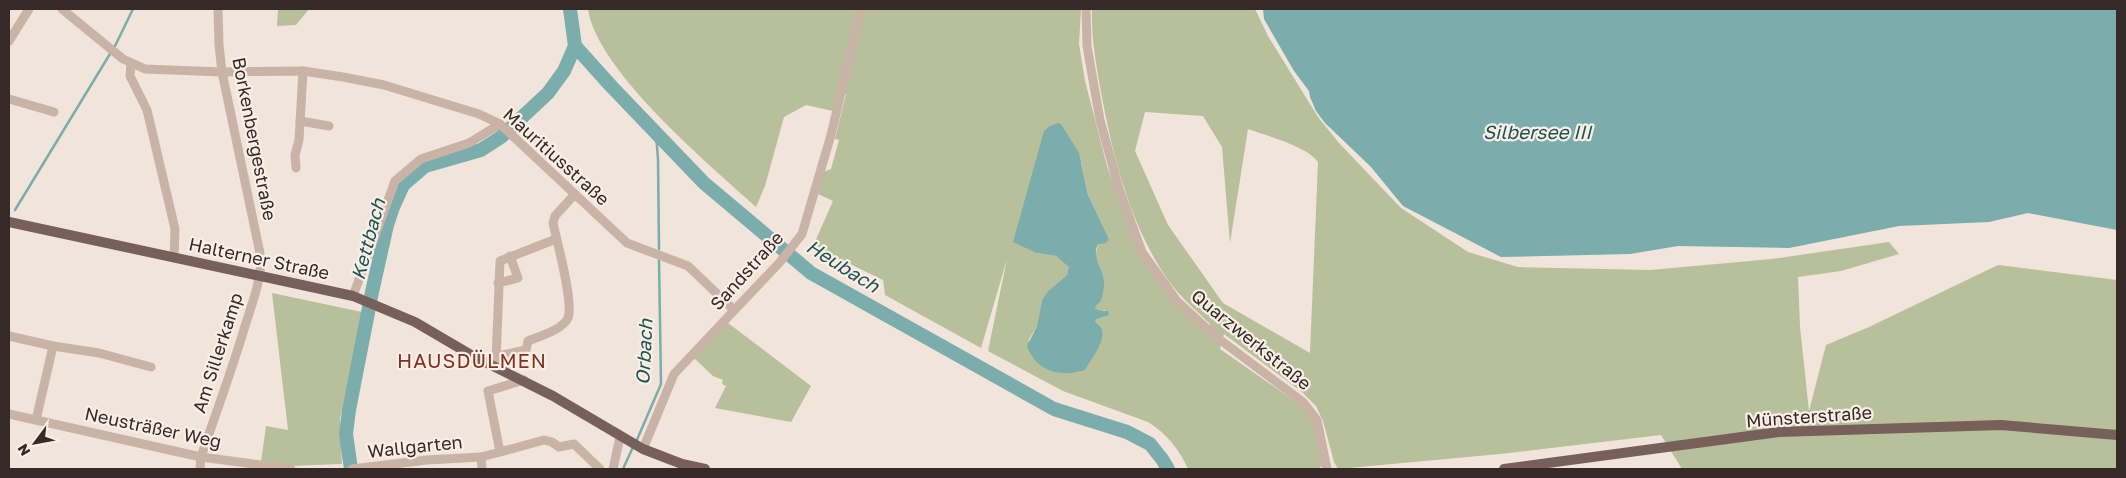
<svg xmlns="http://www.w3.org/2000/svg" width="2126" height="478" font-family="'Golos Text',sans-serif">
	<rect width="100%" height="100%" fill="#f1e4db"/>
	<!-- green -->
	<g fill="#b7bf9b" fill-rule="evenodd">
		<path d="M 278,9 L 309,9 L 296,25 L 277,26 Z"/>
		<path d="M 588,9 L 1081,9 L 1079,44 L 1085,81 L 1107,166 L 1123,211 L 1141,253 L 1209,333 L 1210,324 C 1196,310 1180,297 1168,280 C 1130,225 1113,157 1101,92 C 1096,64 1091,37 1092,9 L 1255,9 L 1268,36 L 1318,117 L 1339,143 L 1401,208 L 1468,252 L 1518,267 L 1650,270 L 1772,259 L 1889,242 L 1899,254 L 1841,271 L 1798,277 L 1800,327 L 1809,411 L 1826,345 L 1869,327 L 1998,265 L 2117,280 L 2117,469 L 1682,469 L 1661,435 L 1500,454 L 1338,469 L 1334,462 L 1323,421 L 1316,406 L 1302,392 L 1224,334 L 1220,349 L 1302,406 L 1314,422 L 1322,466 L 1318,469 L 1188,469 C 1180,450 1166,433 1148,422 L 1063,391 L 988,351 L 1007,259 L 981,348 L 885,295 L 883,280 L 813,246 L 833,201 L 818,194 L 823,172 L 831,169 L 839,140 L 835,139 L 846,94 L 840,96 L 837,112 L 806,105 L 784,117 L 765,186 L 756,207 C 709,164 597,71 588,9 ZM 1145,112 L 1203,116 L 1222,147 L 1230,243 L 1248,129 C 1267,136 1307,146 1318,162 L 1310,353 L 1223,303 L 1168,225 L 1135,151 ZM 1081,161 L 1088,195 L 1109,239 L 1098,244 L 1095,258 L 1098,264 L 1095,308 L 1098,310 L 1106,310 L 1104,317 L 1095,320 L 1095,323 L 1028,341 L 1037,326 L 1042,300 L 1048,291 L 1067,275 L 1070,267 L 1056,256 L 1037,253 Z"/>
		<path d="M 272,293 L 362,312 L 340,419 L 342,464 L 290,466 L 261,462 L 266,426 L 288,430 Z"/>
		<path d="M 728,323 L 811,386 L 791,422 L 715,408 L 726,386 L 722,384 L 723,380 L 713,376 L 694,358 Z"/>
	</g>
	<!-- water -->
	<g fill="#7aadab">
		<path d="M 1263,9 L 2117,9 L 2117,230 L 2028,213 L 1989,222 L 1899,226 L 1789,248 L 1678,246 L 1630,254 L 1501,257 L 1403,206 L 1371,167 L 1325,123 L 1316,111 L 1310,97 L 1309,91 L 1294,71 L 1264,19 Z"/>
		<path d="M 1058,123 L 1061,124 L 1079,153 L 1088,195 L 1109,239 L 1106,243 L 1098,244 C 1091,259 1103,267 1104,282 C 1104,288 1103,297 1100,302 C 1098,304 1096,305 1095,308 L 1098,310 L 1108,311 L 1109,315 L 1095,320 L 1096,323 C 1113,333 1092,357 1085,370 C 1060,378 1036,371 1027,346 L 1037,326 L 1042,300 L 1048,291 L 1067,275 L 1069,267 L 1056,256 L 1037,253 L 1013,242 L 1044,131 L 1050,126 Z"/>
	</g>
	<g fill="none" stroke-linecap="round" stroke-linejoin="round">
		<!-- stream -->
		<g stroke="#7aadab" stroke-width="2.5">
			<path d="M 656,134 L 658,159 L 659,249"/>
			<path d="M 15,210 L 116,44 L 133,9"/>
			<path d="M 636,442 L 661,384 L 659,259"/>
			<path d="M 623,469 L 633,447"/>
		</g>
		<!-- river -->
		<g stroke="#7aadab" stroke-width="14">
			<path d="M 570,9 L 575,46 L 611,86 L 704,183 L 811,273 L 1054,409 L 1127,432 L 1150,444 L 1162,459 L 1168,469"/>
			<path d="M 351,469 L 346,434 L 349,410 L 372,292 L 387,225 L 393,207 L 403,185 L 425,166 L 481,150 L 501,137 L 548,93 L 564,71 L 575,46"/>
		</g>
		<!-- minor -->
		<g stroke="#c9b3a7" stroke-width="9">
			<path d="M 62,9 L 123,59 L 145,69 L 222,72 L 303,71 L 343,77 L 384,85 L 479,114 L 500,124 L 627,243 L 688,266 L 734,310"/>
			<path d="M 1086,9 L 1087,46 L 1100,120 L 1119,189 L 1142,252 L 1177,301 L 1215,336 L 1303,402 L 1317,420 L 1327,469"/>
			<path d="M 9,41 L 29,9"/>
			<path d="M 131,63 L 130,76 L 147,110 L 175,229 L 174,258"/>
			<path d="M 9,99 L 54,112"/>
			<path d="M 300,121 L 329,126"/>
			<path d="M 296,168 L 295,155 L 299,140 L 303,71"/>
			<path d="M 498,283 L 518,278 L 510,256"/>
			<path d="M 353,296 L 395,181 L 421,159 L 469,143 L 500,124"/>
			<path d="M 9,336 L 53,346 L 36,420"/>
			<path d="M 53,346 L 99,353 L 151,367"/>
			<path d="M 497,356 L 526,350 L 528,341 C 540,336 562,330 568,318 C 574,303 557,242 553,223 L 555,216 L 575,194"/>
			<path d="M 496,360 L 500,261 L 556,239"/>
			<path d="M 9,414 L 201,457 L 291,469"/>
			<path d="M 643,449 L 674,374 L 780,262 L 802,234 L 831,135 L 861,9"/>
			<path d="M 500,452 L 544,440 L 552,442 L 559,447 L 574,444 L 600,469"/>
			<path d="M 481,457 L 482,469"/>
			<path d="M 200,469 L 201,457 C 216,413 232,370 245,326 C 252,304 261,281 261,258 L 222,72 L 219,45 L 218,9"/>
			<path d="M 352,469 L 427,460 L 481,457 L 500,452 L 488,391 L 524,380"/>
			<path d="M 613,469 L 620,437"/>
		</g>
		<!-- major -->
		<g stroke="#776059" stroke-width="10">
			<path d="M 9,222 L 353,296 L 415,322 L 473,356 L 553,396 L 643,449 L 682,464 L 705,469"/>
			<path d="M 1504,469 L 1779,432 L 2001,425 L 2117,435"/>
		</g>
	</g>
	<g text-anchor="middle" stroke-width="4.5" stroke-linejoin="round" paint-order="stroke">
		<!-- street labels -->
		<g font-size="18" fill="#352a27" stroke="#f9efe7">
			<text transform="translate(254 139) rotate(79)" y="6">Borkenbergestraße</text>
			<text transform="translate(556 157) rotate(42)" y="6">Mauritiusstraße</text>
			<text transform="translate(259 259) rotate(12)" y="6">Halterner Straße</text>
			<text transform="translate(747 271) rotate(-48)" y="6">Sandstraße</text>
			<text transform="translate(1251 340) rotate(39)" y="6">Quarzwerkstraße</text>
			<text transform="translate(218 353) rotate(-72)" y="6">Am Sillerkamp</text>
			<text transform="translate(1809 417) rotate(-4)" y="6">Münsterstraße</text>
			<text transform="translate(153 428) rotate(12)" y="6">Neusträßer Weg</text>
			<text transform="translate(415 447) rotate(-6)" y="6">Wallgarten</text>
		</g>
		<!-- water labels -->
		<g font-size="19" font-style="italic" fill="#1e5554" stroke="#f9efe7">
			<text x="1537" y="139">Silbersee III</text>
			<text transform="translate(368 239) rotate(-75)" y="7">Kettbach</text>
			<text transform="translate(843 266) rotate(32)" y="7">Heubach</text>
			<text transform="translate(644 352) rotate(-87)" y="7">Orbach</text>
		</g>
		<!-- quarter labels -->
		<g font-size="20" letter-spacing="1" fill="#823123" stroke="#f9efe7">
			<text x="472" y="368">HAUSDÜLMEN</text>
		</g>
	</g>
	<!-- border -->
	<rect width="2126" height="478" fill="none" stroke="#352a27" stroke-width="20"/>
	<!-- north arrow -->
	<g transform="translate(35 443) rotate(238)" stroke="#f9efe7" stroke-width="4" paint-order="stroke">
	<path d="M0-4L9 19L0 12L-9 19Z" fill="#352a27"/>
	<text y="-8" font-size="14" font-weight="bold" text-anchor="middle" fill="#352a27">N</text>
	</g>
</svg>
